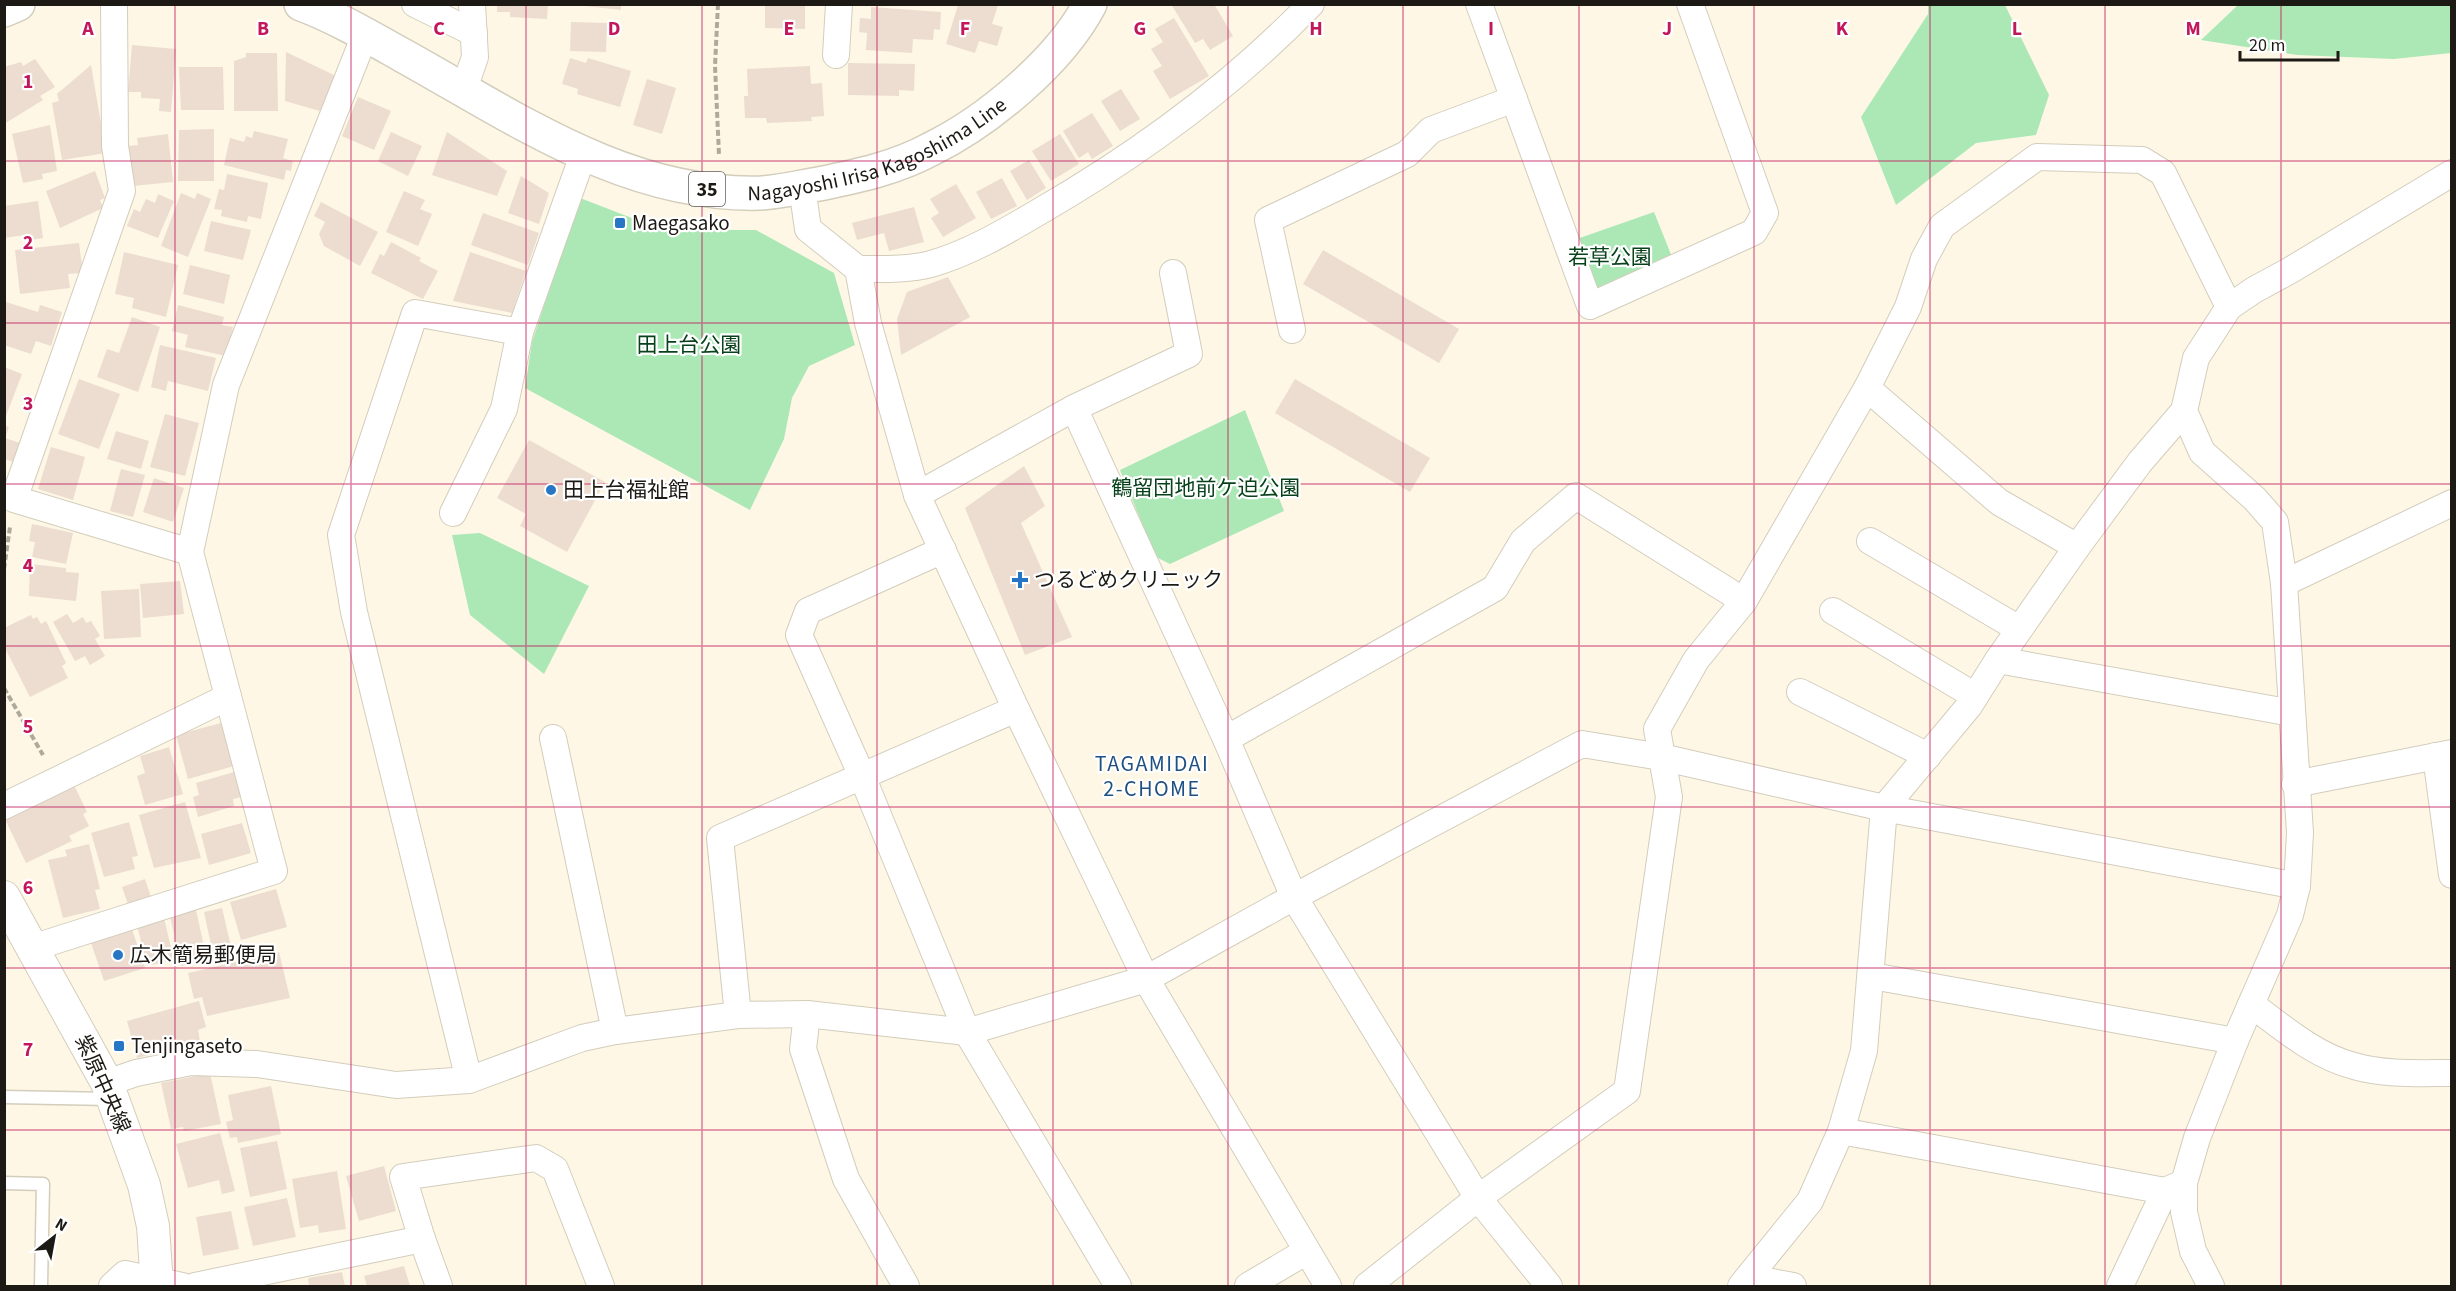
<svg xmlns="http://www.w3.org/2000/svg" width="2456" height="1291" font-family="'Source Sans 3','Noto Sans JP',sans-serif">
	<rect width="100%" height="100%" fill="#fef7e6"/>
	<!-- green -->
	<g fill="#abe8b6">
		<path d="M 1928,5 L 2005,5 L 2049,95 L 2036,135 L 1976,143 L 1896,205 L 1861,117 L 1928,14 Z"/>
		<path d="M 2238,5 L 2451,5 L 2451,53 L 2394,59 L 2297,55 L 2201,40 Z"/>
		<path d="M 580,198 L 637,220 L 703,230 L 756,230 L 834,273 L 855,345 L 809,366 L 792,398 L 784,439 L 750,510 L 525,388 L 532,342 Z"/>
		<path d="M 1654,212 L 1672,257 L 1604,290 L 1591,284 L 1574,240 Z"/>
		<path d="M 1245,410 L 1284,511 L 1170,564 L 1156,557 L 1120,470 Z"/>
		<path d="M 480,533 L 589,586 L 544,674 L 470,615 L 452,535 Z"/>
	</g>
	<!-- building -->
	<g fill="#ecddd0">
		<path d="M 497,4 L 548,4 L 547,19 L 510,17 L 510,12 L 497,12 Z"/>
		<path d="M 1171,4 L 1214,4 L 1233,36 L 1210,50 L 1203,39 L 1195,43 Z"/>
		<path d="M 576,5 L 621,5 L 621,10 Z"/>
		<path d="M 765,5 L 805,5 L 805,29 L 765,28 Z"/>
		<path d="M 958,5 L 998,5 L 992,24 L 1003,27 L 997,46 L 979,41 L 975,53 L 946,44 Z"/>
		<path d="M 871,7 L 941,12 L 940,30 L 934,29 L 933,40 L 913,39 L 912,53 L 866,50 L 867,33 L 859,32 L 860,18 L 871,19 Z"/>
		<path d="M 1174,18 L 1209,76 L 1170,99 L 1153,71 L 1162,66 L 1151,49 L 1163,42 L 1155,29 Z"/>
		<path d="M 571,22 L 607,23 L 606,52 L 570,51 Z"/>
		<path d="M 132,45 L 176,49 L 171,112 L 159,111 L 160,99 L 141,98 L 141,92 L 128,92 Z"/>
		<path d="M 286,52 L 336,76 L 320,111 L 285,101 Z"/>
		<path d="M 246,53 L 277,53 L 278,111 L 234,111 L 234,61 L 246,57 Z"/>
		<path d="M 570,58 L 586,63 L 588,58 L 631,71 L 620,107 L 577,94 L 578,89 L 562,84 Z"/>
		<path d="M 35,59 L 55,87 L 40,96 L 43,100 L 4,124 L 4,67 L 21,62 L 23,66 Z"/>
		<path d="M 848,63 L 915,64 L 914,91 L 899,90 L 899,96 L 848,95 Z"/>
		<path d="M 91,65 L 106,153 L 62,160 L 52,103 L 59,101 L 57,94 Z"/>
		<path d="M 810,66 L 811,84 L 822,83 L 824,116 L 811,117 L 812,121 L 767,123 L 766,118 L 745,118 L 744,96 L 748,96 L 747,69 Z"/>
		<path d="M 179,67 L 223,67 L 224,110 L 181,110 Z"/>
		<path d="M 647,79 L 676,88 L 662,134 L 633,125 Z"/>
		<path d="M 1121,89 L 1140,119 L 1120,131 L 1101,101 Z"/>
		<path d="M 358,97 L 391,111 L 374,150 L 342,136 Z"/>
		<path d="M 1092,113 L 1113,146 L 1092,159 L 1088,152 L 1079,158 L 1063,131 Z"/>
		<path d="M 50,125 L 57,171 L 42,174 L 43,179 L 23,183 L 12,134 Z"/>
		<path d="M 214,129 L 214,181 L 178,181 L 179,130 Z"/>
		<path d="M 254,131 L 288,139 L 283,158 L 293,161 L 291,171 L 286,170 L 284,180 L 224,165 L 230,138 L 244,142 L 246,136 L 252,138 Z"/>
		<path d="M 391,132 L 422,146 L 408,176 L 378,161 Z"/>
		<path d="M 447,132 L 507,171 L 497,196 L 432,175 Z"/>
		<path d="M 168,134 L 173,182 L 133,186 L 128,146 L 138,145 L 137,138 Z"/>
		<path d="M 1060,134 L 1079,164 L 1051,181 L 1032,151 Z"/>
		<path d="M 1029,160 L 1046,188 L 1027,200 L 1010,171 Z"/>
		<path d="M 95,171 L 105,198 L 100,200 L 103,208 L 60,228 L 46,191 Z"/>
		<path d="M 227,174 L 268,183 L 261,219 L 248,216 L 247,222 L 221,216 L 222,210 L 214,209 L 219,189 L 224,190 Z"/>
		<path d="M 521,176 L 549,193 L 539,224 L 508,213 Z"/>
		<path d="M 1002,178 L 1017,206 L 991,219 L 976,192 Z"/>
		<path d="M 956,184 L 976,218 L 943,237 L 931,218 L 939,213 L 930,199 Z"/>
		<path d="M 404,191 L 425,200 L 420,209 L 432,214 L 418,246 L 386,232 Z"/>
		<path d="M 181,193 L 195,199 L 197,193 L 211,199 L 188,257 L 161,246 Z"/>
		<path d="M 158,194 L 174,201 L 158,238 L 127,226 L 134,209 L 140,212 L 146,199 L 155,203 Z"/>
		<path d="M 38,201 L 43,238 L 25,241 L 25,235 L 4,238 L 4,206 Z"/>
		<path d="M 321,202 L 378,232 L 360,266 L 324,246 L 319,234 L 325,222 L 314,216 Z"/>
		<path d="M 914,207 L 924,242 L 889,251 L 884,233 L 857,240 L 852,223 Z"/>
		<path d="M 483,213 L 539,233 L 528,265 L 471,245 Z"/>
		<path d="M 211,221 L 251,230 L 243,260 L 204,251 Z"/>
		<path d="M 391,242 L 421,258 L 419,261 L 438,271 L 423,299 L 371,273 L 380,254 L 384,256 Z"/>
		<path d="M 79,243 L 83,273 L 68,274 L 70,288 L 20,294 L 15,250 Z"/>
		<path d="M 1323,250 L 1459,329 L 1439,363 L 1303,284 Z"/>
		<path d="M 124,252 L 178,265 L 166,317 L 132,308 L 134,298 L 115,294 Z"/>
		<path d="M 470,252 L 526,271 L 512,313 L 453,301 Z"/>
		<path d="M 190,265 L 230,275 L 224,304 L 183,294 Z"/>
		<path d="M 948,277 L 970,317 L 901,355 L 897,319 L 907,292 Z"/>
		<path d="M 6,302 L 38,312 L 40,305 L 62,312 L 51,346 L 36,341 L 31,354 L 4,345 Z"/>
		<path d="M 178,305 L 224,317 L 222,325 L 233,327 L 226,356 L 185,347 L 188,335 L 172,331 Z"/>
		<path d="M 132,317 L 160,327 L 138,392 L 97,377 L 107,349 L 119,353 Z"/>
		<path d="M 160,345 L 216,358 L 208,391 L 168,381 L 166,391 L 151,387 Z"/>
		<path d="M 4,367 L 22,374 L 6,416 L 4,416 Z"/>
		<path d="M 79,379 L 120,394 L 99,449 L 58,434 Z"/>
		<path d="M 1295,379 L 1430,458 L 1410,492 L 1275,413 Z"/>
		<path d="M 165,414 L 199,423 L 185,476 L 150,467 Z"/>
		<path d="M 4,425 L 9,427 L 5,438 L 20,443 L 13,462 L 5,459 Z"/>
		<path d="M 116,431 L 149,441 L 141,469 L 107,459 Z"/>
		<path d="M 529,440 L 605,482 L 567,552 L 520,526 L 526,514 L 497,498 Z"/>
		<path d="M 51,447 L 85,457 L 73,500 L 38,489 Z"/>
		<path d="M 1024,466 L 1045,506 L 1021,523 L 1072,637 L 1025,655 L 965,508 Z"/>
		<path d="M 121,469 L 145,475 L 133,517 L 110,511 Z"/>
		<path d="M 154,478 L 184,488 L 173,522 L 143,512 Z"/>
		<path d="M 32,524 L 73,533 L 66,564 L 32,557 L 35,542 L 29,541 Z"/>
		<path d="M 30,564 L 66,568 L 66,572 L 79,573 L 76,601 L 29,596 Z"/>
		<path d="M 180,581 L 184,614 L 143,618 L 140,584 Z"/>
		<path d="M 139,589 L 141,637 L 104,639 L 101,591 Z"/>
		<path d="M 67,614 L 73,623 L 83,617 L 86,623 L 91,621 L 100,636 L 95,639 L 105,656 L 90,665 L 85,656 L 75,661 L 53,622 Z"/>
		<path d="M 31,615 L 33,619 L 37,617 L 41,624 L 46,621 L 66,663 L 62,666 L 68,678 L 30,697 L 4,646 L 4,628 Z"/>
		<path d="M 221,723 L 234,766 L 188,779 L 176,735 Z"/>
		<path d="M 169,747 L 183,794 L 145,805 L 137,776 L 145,773 L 140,756 Z"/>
		<path d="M 234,772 L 242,797 L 233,799 L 234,806 L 198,817 L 193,797 L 199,795 L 196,783 Z"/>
		<path d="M 74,785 L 87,812 L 83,814 L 89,826 L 69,836 L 72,841 L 26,863 L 5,819 Z"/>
		<path d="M 185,802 L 201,858 L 154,868 L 139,815 Z"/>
		<path d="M 129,822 L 138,856 L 132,857 L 135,869 L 104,877 L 91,833 Z"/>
		<path d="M 242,823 L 251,853 L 209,865 L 201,834 Z"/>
		<path d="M 89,844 L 100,889 L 95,890 L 100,909 L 63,918 L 48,860 L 67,856 L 65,850 Z"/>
		<path d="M 145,879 L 152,900 L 129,907 L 122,887 Z"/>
		<path d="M 276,889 L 287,927 L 241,940 L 230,902 Z"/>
		<path d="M 222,908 L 233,955 L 214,959 L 204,912 Z"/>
		<path d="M 196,910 L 207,960 L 181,966 L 170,916 Z"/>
		<path d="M 164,918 L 174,960 L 147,966 L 137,925 Z"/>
		<path d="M 132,929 L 145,968 L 104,981 L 91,943 Z"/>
		<path d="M 279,952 L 290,998 L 207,1016 L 202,997 L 194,999 L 188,973 Z"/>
		<path d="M 199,1001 L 206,1027 L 198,1030 L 200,1041 L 137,1058 L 127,1021 Z"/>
		<path d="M 210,1073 L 221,1124 L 184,1131 L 183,1127 L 171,1129 L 161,1083 Z"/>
		<path d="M 271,1086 L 281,1134 L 238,1143 L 237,1137 L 230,1138 L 226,1122 L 233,1120 L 228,1095 Z"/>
		<path d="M 220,1133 L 235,1191 L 222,1194 L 219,1180 L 188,1188 L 176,1144 Z"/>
		<path d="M 277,1141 L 287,1189 L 250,1197 L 240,1148 Z"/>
		<path d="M 384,1166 L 396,1211 L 359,1221 L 346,1176 Z"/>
		<path d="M 337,1171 L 346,1229 L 319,1233 L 318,1225 L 300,1228 L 292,1179 Z"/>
		<path d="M 287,1198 L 296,1237 L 253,1246 L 244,1207 Z"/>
		<path d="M 231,1211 L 239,1249 L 203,1256 L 196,1217 Z"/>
		<path d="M 404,1266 L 410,1286 L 367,1286 L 364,1276 Z"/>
		<path d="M 342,1272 L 345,1286 L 309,1286 L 308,1278 Z"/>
	</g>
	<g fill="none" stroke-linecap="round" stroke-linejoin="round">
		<defs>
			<g id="service">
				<path d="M 4,1097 L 111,1099"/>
				<path d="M 4,1183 L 43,1184 L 41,1286"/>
			</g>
			<g id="minor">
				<path d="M 114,4 L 115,146 L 122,191 L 14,499 L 190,552"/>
				<path d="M 415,4 L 474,33"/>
				<path d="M 1479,4 L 1590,306 L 1754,232 L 1765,213 L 1690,4"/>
				<path d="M 836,55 L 839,4"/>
				<path d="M 464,89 L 475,57 L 472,4"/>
				<path d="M 802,187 L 808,229 L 858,269 L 868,323 L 917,495 L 1016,709 L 1146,979 L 1328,1286"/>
				<path d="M 858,269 C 882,269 908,270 931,264 C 969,253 1003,233 1037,213 C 1136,156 1231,87 1311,4"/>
				<path d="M 1292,330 L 1268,220 L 1407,154 L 1431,130 L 1514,99"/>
				<path d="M 1867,388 L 1999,502 L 2077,547"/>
				<path d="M 1074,408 L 1189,354 L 1173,273"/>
				<path d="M 917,495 L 1074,408 L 1226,739 L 1294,897 L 1478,1198 L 1549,1286"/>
				<path d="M 453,513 L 504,409 L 520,332 L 583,155"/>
				<path d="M 1870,541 L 2019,629"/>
				<path d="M 943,550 L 808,611 L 799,635 L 862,776 L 967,1032 L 1118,1286"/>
				<path d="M 2284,583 L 2452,503"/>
				<path d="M 1833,611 L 1975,696"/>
				<path d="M 1998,660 L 2292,713"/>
				<path d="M 1800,692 L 1928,756"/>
				<path d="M 553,738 L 615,1031"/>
				<path d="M 1226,739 L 1495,588 L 1523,541 L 1576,496 L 1744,601"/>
				<path d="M 2436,756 L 2452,875"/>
				<path d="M 2295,784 L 2452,753"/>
				<path d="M 4,806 L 228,697"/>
				<path d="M 35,947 L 274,871 L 190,552 L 226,385 L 365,35"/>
				<path d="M 1872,976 L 2235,1041"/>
				<path d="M 2251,1004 C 2282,1027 2315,1056 2354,1066 C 2385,1075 2420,1073 2452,1073"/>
				<path d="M 807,1014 L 803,1049 L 846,1179 L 906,1286"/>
				<path d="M 738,1015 L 720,838 L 1016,709"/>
				<path d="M 469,1080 L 354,612 L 341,535 L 415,313 L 520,332"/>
				<path d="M 107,1083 L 136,1073 L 191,1062 L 257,1064 L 396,1085 L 469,1080 L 582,1038 L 615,1031 L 738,1015 L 807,1014 L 967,1032 L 1146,979 L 1294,897 L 1582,744 L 1661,757 L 1884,808 L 2297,886"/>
				<path d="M 1841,1131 L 2165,1191"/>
				<path d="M 422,1239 L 439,1286"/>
				<path d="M 1751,1278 L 1793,1286"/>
				<path d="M 112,1286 L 125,1274 L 182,1286"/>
				<path d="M 195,1286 L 422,1239 L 403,1177 L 536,1158 L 555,1169 L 601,1286"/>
				<path d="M 1248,1286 L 1307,1251"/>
				<path d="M 1367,1286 L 1478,1198 L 1627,1091 L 1669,797 L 1657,729 L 1696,660 L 1744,601 L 1867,388 L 1908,307 L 1924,259 L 1942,226 L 2037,157 L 2142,160 L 2163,173 L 2229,307"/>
				<path d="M 1741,1286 L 1810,1201 L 1841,1131 L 1864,1051 L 1884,808 L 1969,706 L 1998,660 L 2077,547 L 2140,462 L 2184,411"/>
				<path d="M 2120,1286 L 2165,1191 L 2181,1184"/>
				<path d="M 2211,1286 L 2193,1251 L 2184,1212 L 2184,1183 L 2197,1138 L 2235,1041 L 2290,915 L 2297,886 L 2300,833 L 2284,583 L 2275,522 L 2255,499 L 2202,452 L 2184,411 L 2196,358 L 2229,307 L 2254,290 L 2289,271 L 2452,173"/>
			</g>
			<path id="tertiary" d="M 4,897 L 107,1083 L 144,1185 L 153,1226 L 157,1286"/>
			<g id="primary">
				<path id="s1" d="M 301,4 C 336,17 370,37 402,55 C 514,117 627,197 761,193 C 780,192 800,187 819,184 C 858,176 896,168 931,149 C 988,121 1060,61 1090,4"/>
				<path d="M 4,10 L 18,4"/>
			</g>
		</defs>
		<!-- service casing -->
		<use href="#service" stroke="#d3cdbc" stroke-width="15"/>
		<!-- minor casing -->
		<use href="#minor" stroke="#d3cdbc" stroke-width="28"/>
		<!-- tertiary casing -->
		<use href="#tertiary" stroke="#d3cdbc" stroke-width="34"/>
		<!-- primary casing -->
		<use href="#primary" stroke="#d3cdbc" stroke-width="36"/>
		<!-- path -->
		<g stroke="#afa99c" stroke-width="4" stroke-dasharray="6 3" stroke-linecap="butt">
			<path d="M 718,4 L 715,66 L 719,155"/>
			<path d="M 4,569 L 10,527"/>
			<path d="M 4,688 L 43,755"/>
		</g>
		<!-- service -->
		<use href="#service" stroke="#fff" stroke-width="12"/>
		<!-- minor -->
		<use href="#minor" stroke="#fff" stroke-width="26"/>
		<!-- tertiary -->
		<use href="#tertiary" stroke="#fff" stroke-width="32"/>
		<!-- primary -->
		<use href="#primary" stroke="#fff" stroke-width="33"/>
	</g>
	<!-- grid -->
	<path fill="none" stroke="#c2185b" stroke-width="1.5" stroke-opacity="0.55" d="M 175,4 L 175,1286M 351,4 L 351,1286M 526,4 L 526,1286M 702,4 L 702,1286M 877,4 L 877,1286M 1053,4 L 1053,1286M 1228,4 L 1228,1286M 1403,4 L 1403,1286M 1579,4 L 1579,1286M 1754,4 L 1754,1286M 1930,4 L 1930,1286M 2105,4 L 2105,1286M 2281,4 L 2281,1286M 4,161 L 2452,161M 4,323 L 2452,323M 4,484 L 2452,484M 4,646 L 2452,646M 4,807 L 2452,807M 4,968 L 2452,968M 4,1130 L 2452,1130"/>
	<!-- markers -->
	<g fill="#2776c5" stroke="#fff" stroke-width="2">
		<rect x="614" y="217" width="12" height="12" rx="3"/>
		<circle cx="551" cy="490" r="6"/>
		<path d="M1017 571h6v6h6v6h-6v6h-6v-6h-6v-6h6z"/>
		<circle cx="118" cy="955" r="6"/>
		<rect x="113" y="1040" width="12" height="12" rx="3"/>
	</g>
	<g text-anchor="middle" stroke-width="4.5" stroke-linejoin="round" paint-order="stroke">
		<!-- shield labels -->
		<rect fill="#fff" stroke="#615f5b" stroke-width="1.5" x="689" y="172" width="36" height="34" rx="4.5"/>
		<g font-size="20" font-weight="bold" fill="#1d1a15">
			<text x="707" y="196">35</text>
		</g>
		<!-- street labels -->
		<g font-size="21" fill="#1d1a15" stroke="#fff">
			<text dy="7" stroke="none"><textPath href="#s1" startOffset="628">Nagayoshi Irisa Kagoshima Line</textPath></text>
			<text transform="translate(103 1084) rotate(66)" y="7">紫原中央線</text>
		</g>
		<!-- poi labels -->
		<g font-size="21" fill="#1d1a15" stroke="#fff" text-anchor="start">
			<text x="632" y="230">Maegasako</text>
			<text x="563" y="497">田上台福祉館</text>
			<text x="1034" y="587">つるどめクリニック</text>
			<text x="130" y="962">広木簡易郵便局</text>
			<text x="131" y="1053">Tenjingaseto</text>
		</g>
		<!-- park labels -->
		<g font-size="21" fill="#08421b" stroke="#fff">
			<text x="1610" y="264">若草公園</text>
			<text x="689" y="352">田上台公園</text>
			<text x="1206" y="495">鶴留団地前ケ迫公園</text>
		</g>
		<!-- neighbourhood labels -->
		<g font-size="22" letter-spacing="1.5" fill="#1f5083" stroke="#fff">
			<text x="1152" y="771">TAGAMIDAI<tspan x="1152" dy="25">2-CHOME</tspan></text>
		</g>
	</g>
	<g font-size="20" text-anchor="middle" font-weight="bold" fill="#c2185b" stroke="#fff" stroke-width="4.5" stroke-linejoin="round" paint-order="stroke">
		<text x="88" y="35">A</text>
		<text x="263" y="35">B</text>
		<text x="439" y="35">C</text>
		<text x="614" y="35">D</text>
		<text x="789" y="35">E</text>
		<text x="965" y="35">F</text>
		<text x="1140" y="35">G</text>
		<text x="1316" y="35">H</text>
		<text x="1491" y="35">I</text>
		<text x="1667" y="35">J</text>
		<text x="1842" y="35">K</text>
		<text x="2017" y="35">L</text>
		<text x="2193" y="35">M</text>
		<text x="28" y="88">1</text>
		<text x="28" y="249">2</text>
		<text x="28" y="410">3</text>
		<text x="28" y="572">4</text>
		<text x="28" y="733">5</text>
		<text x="28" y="894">6</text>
		<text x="28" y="1056">7</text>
	</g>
	<!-- border -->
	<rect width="2456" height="1291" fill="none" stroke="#1d1a15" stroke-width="12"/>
	<!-- north arrow -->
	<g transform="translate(54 1237) rotate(31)" stroke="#ffffff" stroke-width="4.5" paint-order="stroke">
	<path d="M0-4.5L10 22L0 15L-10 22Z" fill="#1d1a15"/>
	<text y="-9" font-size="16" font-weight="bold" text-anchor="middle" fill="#1d1a15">N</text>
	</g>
	<!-- scale -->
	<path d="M2240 51v9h98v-9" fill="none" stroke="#1d1a15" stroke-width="3"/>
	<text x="2249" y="51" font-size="18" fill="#1d1a15" stroke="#ffffff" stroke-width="4.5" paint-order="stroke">20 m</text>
</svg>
